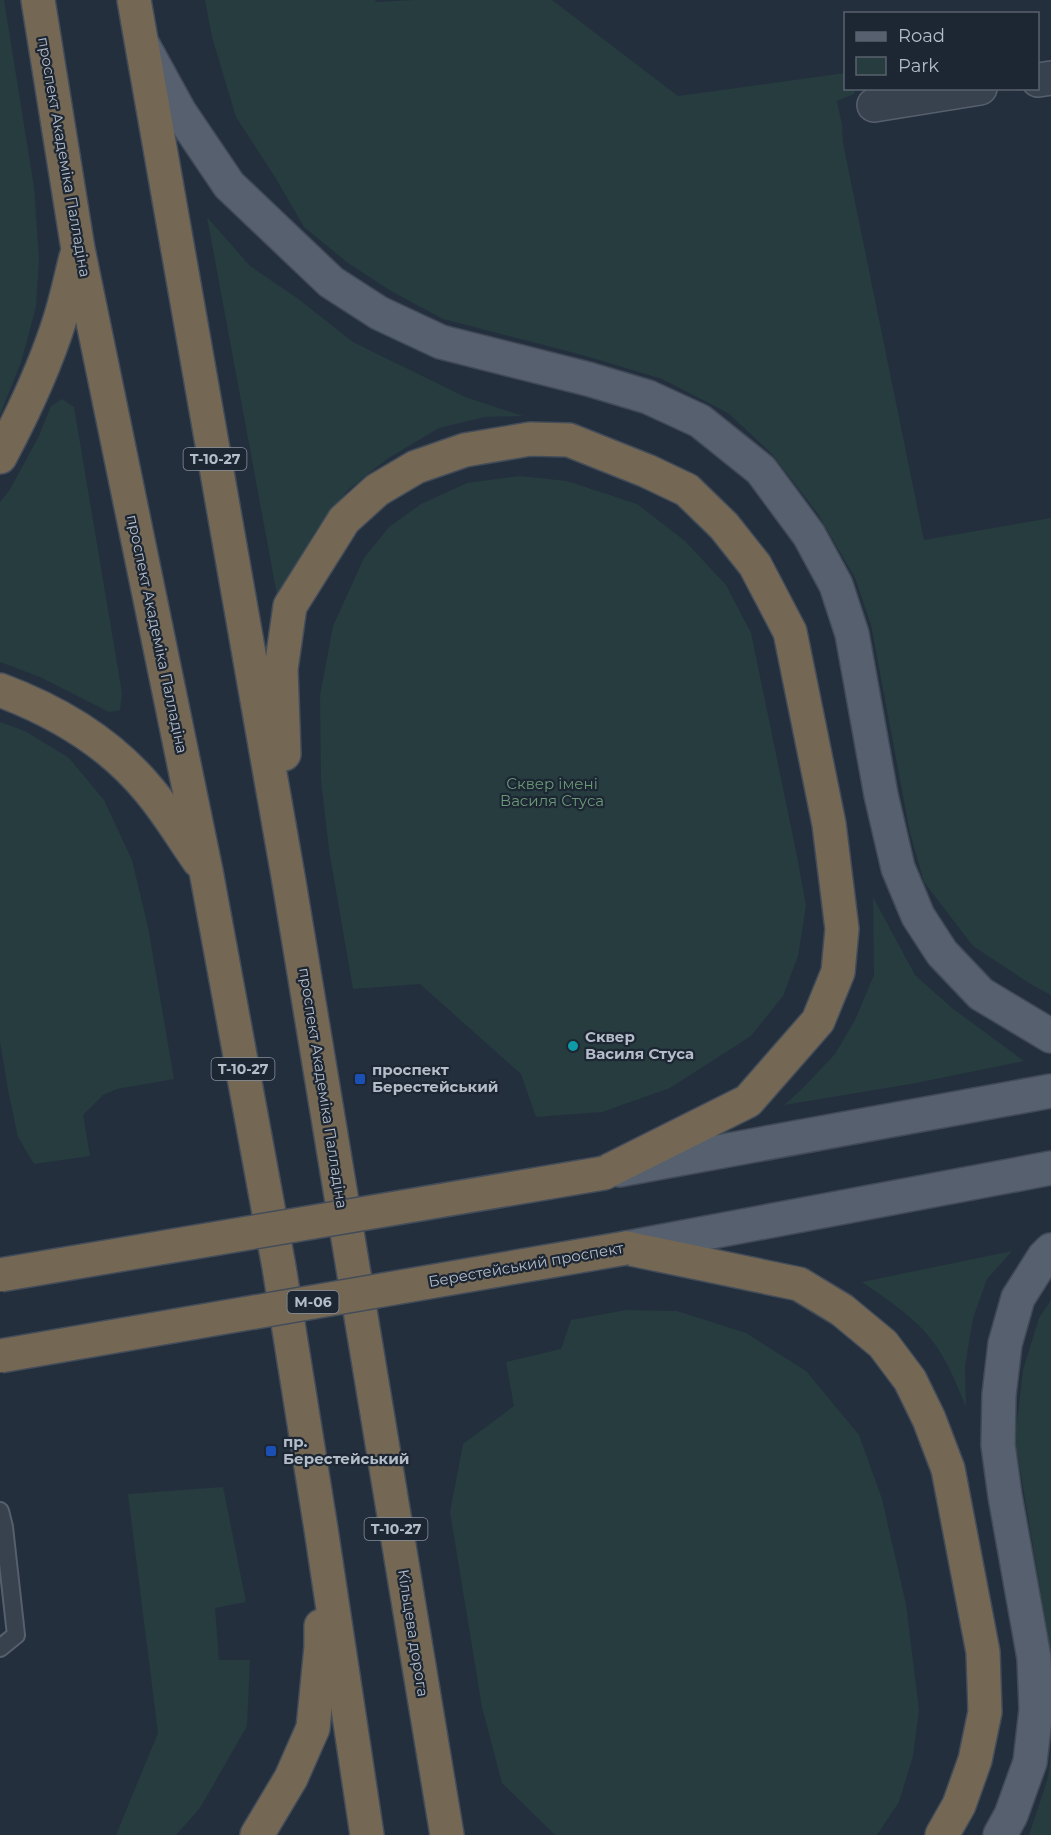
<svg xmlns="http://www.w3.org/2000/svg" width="1051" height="1835" font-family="Montserrat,sans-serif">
	<rect width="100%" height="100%" fill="#242f3e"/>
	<!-- green -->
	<g fill="#263c3f">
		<path d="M 0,0 L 4,0 L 34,187 L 39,259 L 36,307 L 21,362 L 0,415 Z"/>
		<path d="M 205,0 L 375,0 L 376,2 L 414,0 L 552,0 L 678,96 L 845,73 L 846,88 L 856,89 L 854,94 L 837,101 L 842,125 L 843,143 L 924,540 L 1051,518 L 1051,995 L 1032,985 L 973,946 L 924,882 L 910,833 L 871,625 L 855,578 L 818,514 L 772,454 L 728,413 L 662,379 L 586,356 L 443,319 L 391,291 L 348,263 L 304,227 L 275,177 L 236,117 L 212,37 Z"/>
		<path d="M 207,217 L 250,266 L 297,298 L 353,342 L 465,397 L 523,416 L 485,417 L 439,428 L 387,459 L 348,490 L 314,533 L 300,560 L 280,611 Z"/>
		<path d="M 62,399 L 74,407 L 122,693 L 120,710 L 109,712 L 40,677 L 0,662 L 0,502 L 9,491 L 39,436 L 51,406 Z"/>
		<path d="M 520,476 L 567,481 L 637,504 L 685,541 L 726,585 L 751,633 L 797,856 L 806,906 L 798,956 L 783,996 L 751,1036 L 670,1088 L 602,1112 L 536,1117 L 521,1074 L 420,984 L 353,989 L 329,850 L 321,780 L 320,696 L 333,626 L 364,558 L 389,527 L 421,504 L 467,483 Z"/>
		<path d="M 0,722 L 25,731 L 69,758 L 104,800 L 132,860 L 148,927 L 174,1079 L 117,1089 L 103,1095 L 83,1115 L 90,1156 L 34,1164 L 18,1137 L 8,1090 L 0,1041 Z"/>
		<path d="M 873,897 L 915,975 L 952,1008 L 1024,1061 L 916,1083 L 784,1105 L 801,1090 L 835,1054 L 855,1020 L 874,975 Z"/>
		<path d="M 1012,1251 L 987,1279 L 973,1318 L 965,1366 L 966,1407 C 957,1385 948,1362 934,1343 C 916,1318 887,1299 862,1282 Z"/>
		<path d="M 1051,1300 L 1051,1678 L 1047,1630 L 1015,1439 L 1023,1370 L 1039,1318 Z"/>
		<path d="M 626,1310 L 677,1311 L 746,1333 L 806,1371 L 859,1435 L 882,1499 L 906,1604 L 919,1710 L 913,1756 L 899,1802 L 877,1835 L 555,1835 L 502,1783 L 482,1707 L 450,1512 L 463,1444 L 514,1406 L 506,1362 L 561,1349 L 571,1320 Z"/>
		<path d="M 223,1487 L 246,1602 L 215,1608 L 219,1660 L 250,1660 L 247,1726 L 200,1808 L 176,1835 L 116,1835 L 158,1733 L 128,1494 Z"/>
		<path d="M 1051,1752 L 1051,1835 L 1029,1835 L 1048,1778 Z"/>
	</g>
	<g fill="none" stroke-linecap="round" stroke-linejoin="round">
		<defs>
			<path id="lane" d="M 0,1511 L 4,1527 L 16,1635 L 0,1648"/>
			<g id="street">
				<path d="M 1038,80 L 1051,78"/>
				<path d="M 874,105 L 980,88"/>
			</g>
			<g id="primary">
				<path d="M 144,47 L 179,111 L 229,185 L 331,282 L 379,313 L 441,342 L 588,379 L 648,397 L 700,421 L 761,470 L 809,535 L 836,585 L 852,634 L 881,795 L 898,868 L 918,916 L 942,953 L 981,994 L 1051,1036"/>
				<path d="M 619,1170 L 1051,1091"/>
				<path d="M 626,1248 L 1051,1168"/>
				<path d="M 1000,1835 L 1011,1815 L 1030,1762 L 1036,1710 L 1034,1658 L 1005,1496 L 998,1445 L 999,1395 L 1005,1344 L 1018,1298 L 1044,1257 L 1051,1250"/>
			</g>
			<g id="highway">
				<path d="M 38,0 L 78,249 L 206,871 L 279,1267 L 321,1529 L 367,1835"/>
				<path d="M 134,0 L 288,876 L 447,1835"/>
				<path d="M 0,457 C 24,412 46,365 61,316 C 67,296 71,277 76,257"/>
				<path d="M 0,690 C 56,711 110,743 148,789 C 167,811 182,837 199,861"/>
				<path d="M 284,754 L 281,669 L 290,606 L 344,520 L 377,490 L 416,467 L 465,450 L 530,439 L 569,440 L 647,471 L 687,490 L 724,526 L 755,565 L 790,632 L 829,824 L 842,929 L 838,972 L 818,1021 L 748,1101 L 604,1173"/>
				<path d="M 626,1248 L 799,1284 L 842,1310 L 883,1344 L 910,1380 L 929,1419 L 948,1469 L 983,1652 L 985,1712 L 975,1760 L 959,1805 L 942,1835"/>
				<path d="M 257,1835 L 291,1778 L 313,1728 L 321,1647 L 321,1626"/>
			</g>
		</defs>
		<!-- lane casing -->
		<use href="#lane" stroke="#565f6c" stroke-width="20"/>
		<!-- street casing -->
		<use href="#street" stroke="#565f6c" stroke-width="36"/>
		<!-- primary casing -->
		<use href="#primary" stroke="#414a57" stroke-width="36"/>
		<!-- highway casing -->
		<use href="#highway" stroke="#434c59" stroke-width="36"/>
		<!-- lane -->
		<use href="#lane" stroke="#38414e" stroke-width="16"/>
		<!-- street -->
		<use href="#street" stroke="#38414e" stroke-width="33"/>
		<!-- primary -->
		<use href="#primary" stroke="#56606e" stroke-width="33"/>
		<!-- highway -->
		<use href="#highway" stroke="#746855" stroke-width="33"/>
		<defs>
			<g id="highway-bridge">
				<path d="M 0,1275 L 604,1173"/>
				<path d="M 0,1356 L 626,1248"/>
			</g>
		</defs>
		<!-- highway-bridge casing -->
		<use href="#highway-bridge" stroke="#434c59" stroke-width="36" stroke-linecap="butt"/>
		<!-- highway-bridge -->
		<use href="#highway-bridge" stroke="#746855" stroke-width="33"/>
	</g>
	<!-- markers -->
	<circle fill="#0f9aa8" stroke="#1d2633" stroke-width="2" cx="573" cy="1046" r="6"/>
	<g fill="#1a4fb4" stroke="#1d2633" stroke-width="2">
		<rect x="354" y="1073" width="12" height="12" rx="3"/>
		<rect x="265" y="1445" width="12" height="12" rx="3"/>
	</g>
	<g text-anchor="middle" stroke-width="4.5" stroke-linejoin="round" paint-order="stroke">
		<!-- shield labels -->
		<g fill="#1d2633" stroke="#878f9c" stroke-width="1.5">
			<rect x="183.5" y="448" width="63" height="22" rx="4.5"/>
			<rect x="211.5" y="1058" width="63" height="22" rx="4.5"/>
			<rect x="287.5" y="1291" width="51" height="22" rx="4.5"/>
			<rect x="364.5" y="1518" width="63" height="22" rx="4.5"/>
		</g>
		<g font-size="14" font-weight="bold" fill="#b4bcc9">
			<text x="215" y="464">Т-10-27</text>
			<text x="243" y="1074">Т-10-27</text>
			<text x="313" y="1307">М-06</text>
			<text x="396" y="1534">Т-10-27</text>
		</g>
		<!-- street labels -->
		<g font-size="15" fill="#b4bcc9" stroke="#1d2633">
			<text transform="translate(64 157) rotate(80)" y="5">проспект Академіка Палладіна</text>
			<text transform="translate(157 634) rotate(78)" y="5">проспект Академіка Палладіна</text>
			<text transform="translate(323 1088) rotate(81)" y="5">проспект Академіка Палладіна</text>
			<text transform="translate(526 1265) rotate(-10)" y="5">Берестейський проспект</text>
			<text transform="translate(413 1633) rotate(81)" y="5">Кільцева дорога</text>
		</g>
		<!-- park labels -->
		<g font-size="15" fill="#6b9a76" stroke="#1d2633">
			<text x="552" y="789">Сквер імені<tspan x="552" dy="17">Василя Стуса</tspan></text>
		</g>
		<!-- poi labels -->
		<g font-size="15" font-weight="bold" fill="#b4bcc9" stroke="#1d2633" text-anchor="start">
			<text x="585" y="1042">Сквер<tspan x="585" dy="17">Василя Стуса</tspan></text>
			<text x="372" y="1075">проспект<tspan x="372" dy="17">Берестейський</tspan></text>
			<text x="283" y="1447">пр.<tspan x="283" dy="17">Берестейський</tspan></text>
		</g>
	</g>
	<!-- legend -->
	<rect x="844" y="12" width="195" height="78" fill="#1d2633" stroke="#59626f" stroke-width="1.5"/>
	<rect x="856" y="32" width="30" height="9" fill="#56606e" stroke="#59626f" stroke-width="1.5"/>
	<text x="898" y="42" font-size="18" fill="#b4bcc9">Road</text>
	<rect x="856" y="57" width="30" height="18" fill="#263c3f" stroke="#59626f" stroke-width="1.5"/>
	<text x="898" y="72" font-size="18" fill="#b4bcc9">Park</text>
</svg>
